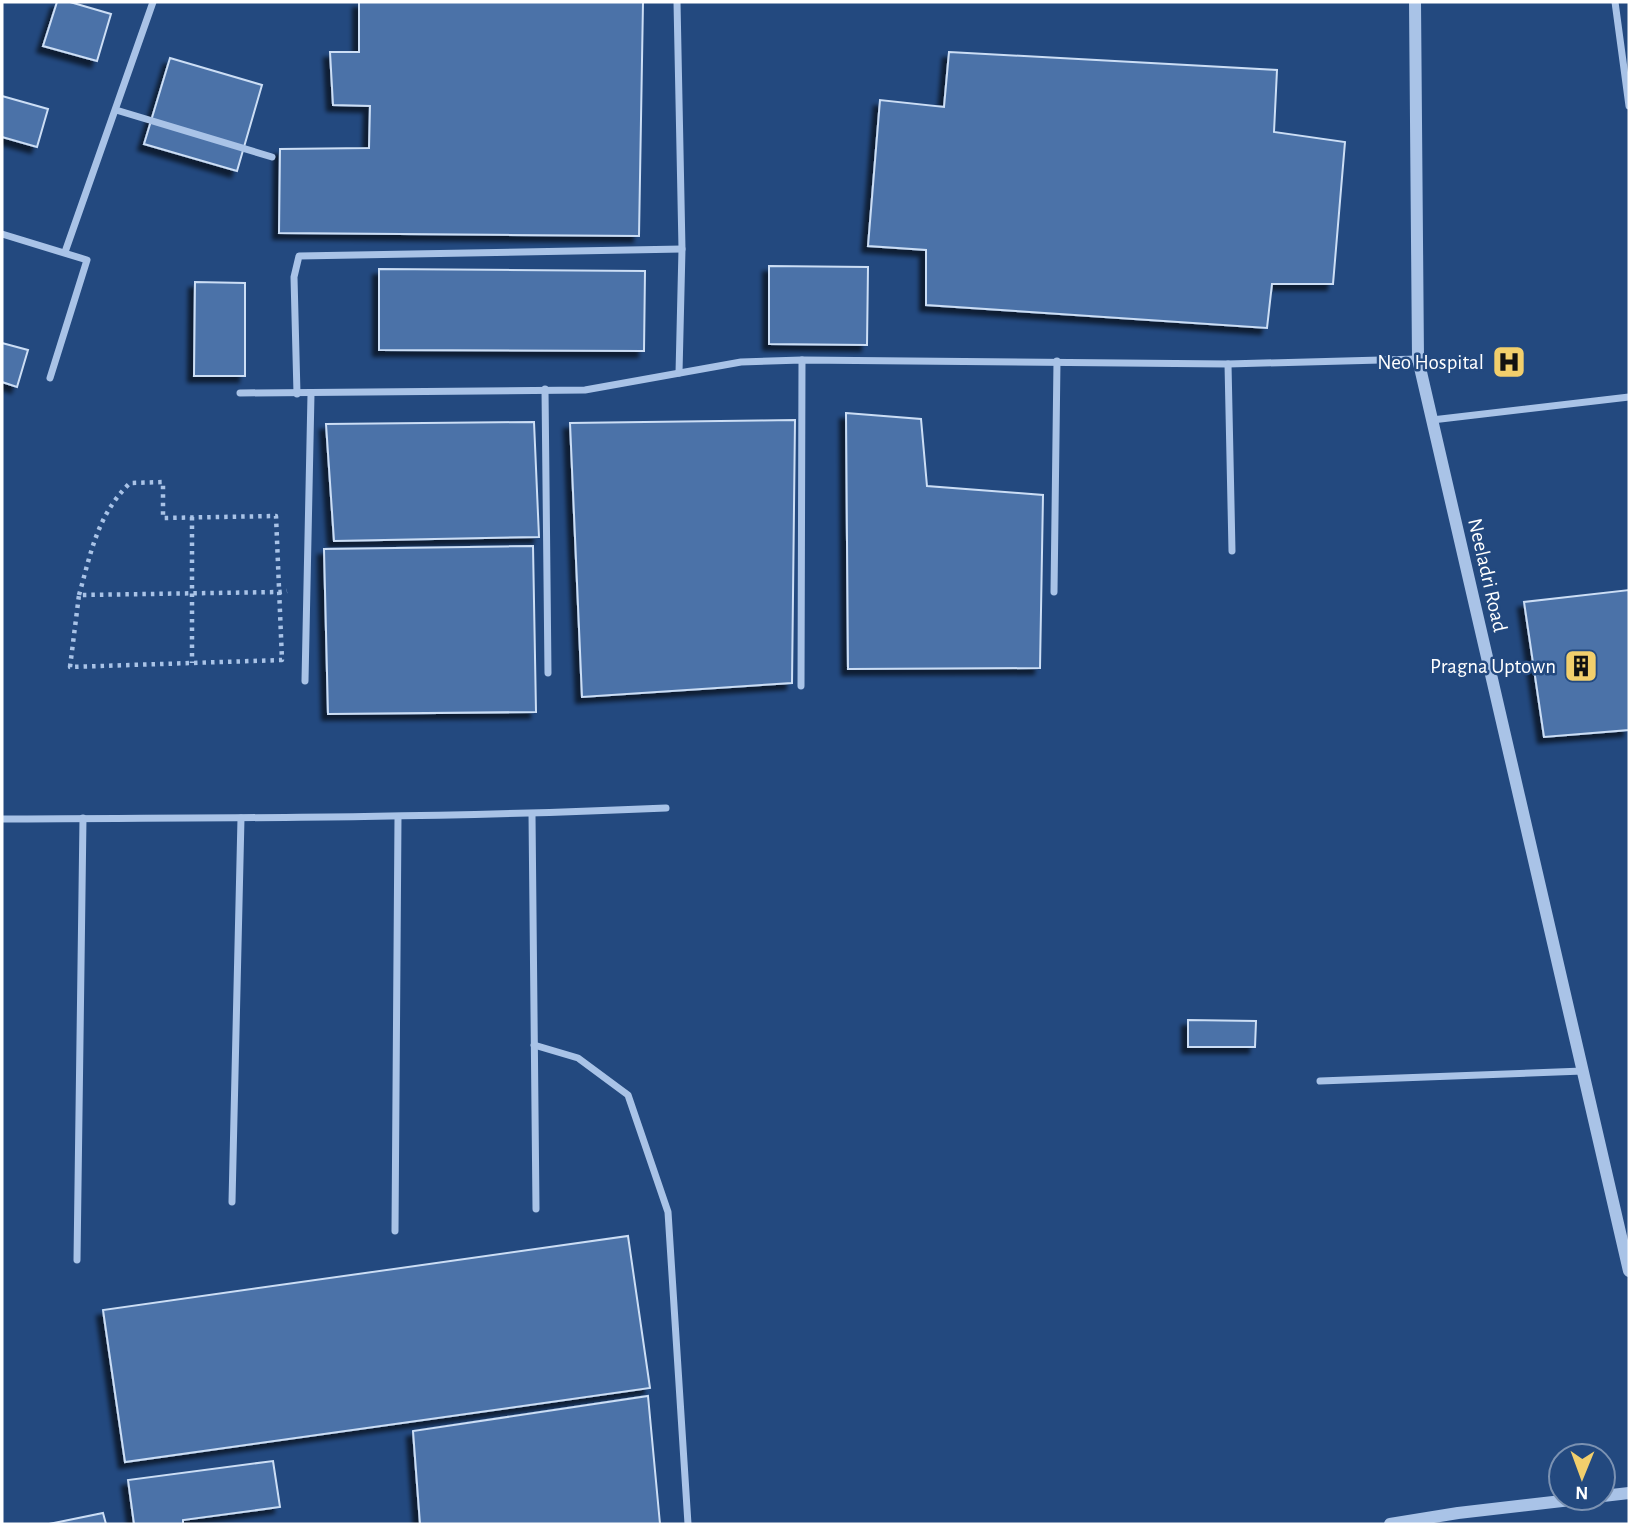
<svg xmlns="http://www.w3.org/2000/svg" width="1631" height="1526" font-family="'Alegreya Sans',sans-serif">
	<defs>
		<filter id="shadow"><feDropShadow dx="-6" dy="6" stdDeviation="2" flood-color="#0009"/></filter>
	</defs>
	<rect width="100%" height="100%" fill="#23497f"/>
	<!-- building -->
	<g fill="#4b72a8" stroke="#ccdef5" stroke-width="2" filter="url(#shadow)">
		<path d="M 57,2 L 70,2 L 111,14 L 97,61 L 43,46 Z"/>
		<path d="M 359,2 L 643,2 L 639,236 L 279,233 L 280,149 L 369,148 L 370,106 L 333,105 L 330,52 L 359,52 Z"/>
		<path d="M 949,52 L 1277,70 L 1274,132 L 1345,142 L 1333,284 L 1272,284 L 1267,328 L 926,305 L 926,250 L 868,246 L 880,100 L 944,107 Z"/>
		<path d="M 170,58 L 262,85 L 237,171 L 144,144 Z"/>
		<path d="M 2,96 L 48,109 L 37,147 L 2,137 Z"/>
		<path d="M 769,266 L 868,267 L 867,345 L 769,344 Z"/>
		<path d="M 379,269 L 645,271 L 644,351 L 379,350 Z"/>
		<path d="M 195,282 L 245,283 L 245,376 L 194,376 Z"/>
		<path d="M 2,343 L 28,350 L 17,387 L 2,382 Z"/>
		<path d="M 846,413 L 921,419 L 927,486 L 1043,495 L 1040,668 L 848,669 Z"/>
		<path d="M 795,420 L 792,683 L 582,697 L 570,423 Z"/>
		<path d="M 534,422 L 539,537 L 334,541 L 326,424 Z"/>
		<path d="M 533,546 L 536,712 L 328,714 L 324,549 Z"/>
		<path d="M 1629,590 L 1629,730 L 1544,737 L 1524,602 Z"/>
		<path d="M 1188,1020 L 1256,1021 L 1255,1047 L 1188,1047 Z"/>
		<path d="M 628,1236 L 650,1388 L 125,1462 L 103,1310 Z"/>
		<path d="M 648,1396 L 660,1524 L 420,1524 L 413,1431 Z"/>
		<path d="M 273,1461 L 280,1507 L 183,1520 L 183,1524 L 134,1524 L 128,1480 Z"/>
		<path d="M 103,1513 L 106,1524 L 49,1524 Z"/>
	</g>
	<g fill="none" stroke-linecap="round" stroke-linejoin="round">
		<!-- path -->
		<g stroke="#a9c3e7" stroke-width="4.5" stroke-dasharray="3.5 5" stroke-linecap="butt">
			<path d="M 192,517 L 192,663"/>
			<path d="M 79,595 C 91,553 97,515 130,483 L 163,482 L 163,518 L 276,516 L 282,660 L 70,667 L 79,595 L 280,592 L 287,591"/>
		</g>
		<!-- minor -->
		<g stroke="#a9c3e7" stroke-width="7">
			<path d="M 677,2 L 682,249 L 679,373"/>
			<path d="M 1615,2 L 1629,106"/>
			<path d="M 116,110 L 272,157"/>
			<path d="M 2,234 L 87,260 L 50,378"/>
			<path d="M 65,252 L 153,2"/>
			<path d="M 1228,364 L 1232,551"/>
			<path d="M 545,389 L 548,673"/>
			<path d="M 240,393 L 585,390 L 741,362 L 802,360 L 1228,364 L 1418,359"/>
			<path d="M 297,394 L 294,277 L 299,256 L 682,249"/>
			<path d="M 1432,420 L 1629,397"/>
			<path d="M 1054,592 L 1057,361"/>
			<path d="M 305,681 L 311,394"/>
			<path d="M 801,686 L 802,360"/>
			<path d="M 532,814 L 536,1209"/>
			<path d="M 2,819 C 223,818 445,818 666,808"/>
			<path d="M 534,1045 L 578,1058 L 628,1095 L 668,1212 L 688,1524"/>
			<path d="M 1320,1081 L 1583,1071"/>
			<path d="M 232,1202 L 241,818"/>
			<path d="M 395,1231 L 398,817"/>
			<path d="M 77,1260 L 83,818"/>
		</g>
		<!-- tertiary -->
		<g stroke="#a9c3e7" stroke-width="12">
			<path d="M 1415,2 L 1418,359 L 1629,1271"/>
			<path d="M 1603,1496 L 1629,1493"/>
			<path d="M 1390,1524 L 1458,1513 L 1588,1498"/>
		</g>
	</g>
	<!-- icons -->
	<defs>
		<symbol id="hospital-square" viewBox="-11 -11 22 22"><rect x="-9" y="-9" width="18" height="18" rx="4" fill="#f2cf6c" stroke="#23497f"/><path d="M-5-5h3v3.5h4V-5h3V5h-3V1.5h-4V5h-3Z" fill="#111"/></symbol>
		<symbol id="building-square" viewBox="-11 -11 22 22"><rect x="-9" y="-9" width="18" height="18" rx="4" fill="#f2cf6c" stroke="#23497f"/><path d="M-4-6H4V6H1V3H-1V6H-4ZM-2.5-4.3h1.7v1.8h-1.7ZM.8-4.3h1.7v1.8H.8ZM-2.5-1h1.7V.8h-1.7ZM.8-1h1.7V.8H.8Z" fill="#111"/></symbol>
	</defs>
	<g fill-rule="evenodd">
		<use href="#hospital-square" x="1490" y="343" width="38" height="38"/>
		<use href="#building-square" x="1562" y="647" width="38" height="38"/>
	</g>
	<g text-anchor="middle" stroke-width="5" stroke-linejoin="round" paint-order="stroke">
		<!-- poi labels -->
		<g font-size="21" fill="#fff" stroke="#23497f" text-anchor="end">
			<text x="1484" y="369">Neo Hospital</text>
			<text x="1556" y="673">Pragna Uptown</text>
		</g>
		<!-- street labels -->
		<g font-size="21" fill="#fff" stroke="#23497f">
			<text transform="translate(1488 575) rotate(77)" y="7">Neeladri Road</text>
		</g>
	</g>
	<!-- border -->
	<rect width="1631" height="1526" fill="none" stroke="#ffffff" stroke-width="7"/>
	<!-- north arrow -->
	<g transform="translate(1582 1477) rotate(181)"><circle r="33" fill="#23497f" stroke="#7b92b2" stroke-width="2"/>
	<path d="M0-5L12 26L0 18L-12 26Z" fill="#f2cf6c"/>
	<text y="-10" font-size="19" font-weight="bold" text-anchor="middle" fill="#ffffff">N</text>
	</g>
</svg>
